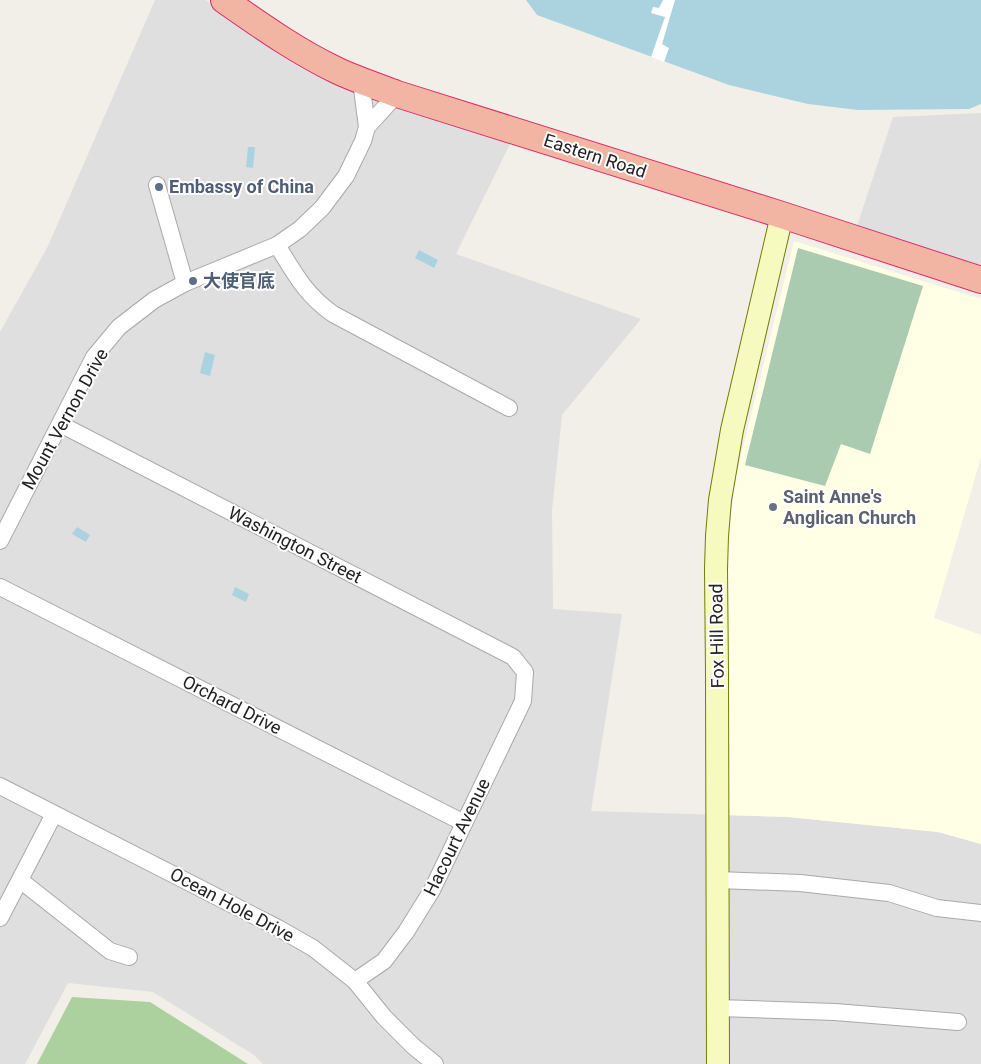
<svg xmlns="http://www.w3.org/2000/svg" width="981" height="1064" font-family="Roboto,'Noto Sans SC',sans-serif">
	<rect width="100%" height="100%" fill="#f2efe9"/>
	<!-- residential -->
	<g fill="#e0dfdf">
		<path d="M 155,0 L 206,0 L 247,32 L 300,68 L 345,89 L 440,119 L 512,140 L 456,254 L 641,319 L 562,415 L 552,511 L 553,609 L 622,614 L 591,811 L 788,817 L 938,832 L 981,844 L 981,1064 L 263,1064 L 254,1055 L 153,992 L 68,983 L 25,1064 L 0,1064 L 0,332 L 48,246 Z"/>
		<path d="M 981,113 L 981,267 L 857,226 L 893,117 Z"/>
	</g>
	<!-- education -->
	<path fill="#ffffe5" d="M 794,241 L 981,299 L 981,457 L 934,618 L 981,635 L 981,844 L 938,832 L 788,817 L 723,815 L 727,543 L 736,476 Z"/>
	<!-- forest -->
	<path fill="#add19e" d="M 72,997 L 150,1002 L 248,1064 L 37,1064 Z"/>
	<!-- cemetery -->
	<path fill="#aacbaf" d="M 798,248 L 923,286 L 870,454 L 841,444 L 825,486 L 745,465 Z"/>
	<!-- water -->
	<g fill="#aad3df">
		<path d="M 526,0 L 981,0 L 981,104 L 969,109 L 858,110 L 808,104 L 729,85 L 537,15 Z"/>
		<path d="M 248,147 L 255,147 L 253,168 L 246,167 Z"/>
		<path d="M 419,250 L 438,260 L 434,268 L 415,258 Z"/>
		<path d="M 205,352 L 215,355 L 210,376 L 200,373 Z"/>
		<path d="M 77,527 L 90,535 L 86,542 L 72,534 Z"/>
		<path d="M 235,587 L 249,594 L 246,602 L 232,595 Z"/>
	</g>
	<!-- pier -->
	<path fill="#fff" d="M 663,0 L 675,0 L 662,44 L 669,48 L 664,62 L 651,57 L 665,17 L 651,13 L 653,7 L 659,8 Z"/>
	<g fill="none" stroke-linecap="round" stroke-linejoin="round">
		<defs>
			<g id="minor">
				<path d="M 367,127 L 397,94"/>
				<path d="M 157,185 L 185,283"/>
				<path d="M 277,245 C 295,274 305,294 333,314 L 509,408"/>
				<path d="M 60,424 L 513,657 L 525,672 L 523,701 L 432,890 L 406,932 L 384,961 L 355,981"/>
				<path d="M 0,541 L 94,357 L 119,327 L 154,300 L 185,283 L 277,245 L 300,229 L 322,208 L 346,176 L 363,141 L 367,127 L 361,81"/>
				<path d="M 0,587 L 464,823"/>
				<path d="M 0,786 L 278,928 L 313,948 L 355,981 L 384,1017 L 413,1046 L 435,1064"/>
				<path d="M 20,880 L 110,951 L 129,957"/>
				<path d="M 718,880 L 800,883 L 889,893 L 937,908 L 981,913"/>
				<path d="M 0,918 L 54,814"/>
				<path d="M 718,1008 L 835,1012 L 958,1022"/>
			</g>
			<path id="secondary" d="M 718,1064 L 717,673 L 716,569 L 717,536 L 720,500 L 732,430 L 782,215"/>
			<path id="trunk" d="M 224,0 C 260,25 296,51 336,70 C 355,79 376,86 397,94 L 782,215 L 981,280"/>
		</defs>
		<!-- minor casing -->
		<use href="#minor" stroke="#a9a9a9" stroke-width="18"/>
		<!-- secondary casing -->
		<use href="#secondary" stroke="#707d05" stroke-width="24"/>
		<!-- trunk casing -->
		<use href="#trunk" stroke="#dc2a67" stroke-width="28"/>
		<!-- minor -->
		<use href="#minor" stroke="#fff" stroke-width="16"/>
		<!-- secondary -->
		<use href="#secondary" stroke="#f7fabf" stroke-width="22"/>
		<!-- trunk -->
		<use href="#trunk" stroke="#f2b4a3" stroke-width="26"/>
	</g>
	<!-- markers -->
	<g fill="#5c6f8a" stroke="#fff" stroke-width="2">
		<circle cx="159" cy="187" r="5"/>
		<circle cx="193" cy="281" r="5"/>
	</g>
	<circle fill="#6b7280" stroke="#fff" stroke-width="2" cx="773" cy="507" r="5"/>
	<g text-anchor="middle" stroke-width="4" stroke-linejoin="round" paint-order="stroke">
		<!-- street labels -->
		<g font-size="18" fill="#222" stroke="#fff">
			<text transform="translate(595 156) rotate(18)" y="6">Eastern Road</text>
			<text transform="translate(65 419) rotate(-61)" y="6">Mount Vernon Drive</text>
			<text transform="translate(295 545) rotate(27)" y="6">Washington Street</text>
			<text transform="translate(717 636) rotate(-91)" y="6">Fox Hill Road</text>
			<text transform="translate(232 705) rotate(27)" y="6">Orchard Drive</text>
			<text transform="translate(457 837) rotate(-64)" y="6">Hacourt Avenue</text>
			<text transform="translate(232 905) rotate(28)" y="6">Ocean Hole Drive</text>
		</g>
		<!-- service labels -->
		<g font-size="18" font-weight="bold" fill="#4e5e75" stroke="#fff" text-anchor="start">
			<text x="169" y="193">Embassy of China</text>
			<text x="203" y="287">大使官底</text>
		</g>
		<!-- worship labels -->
		<g font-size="18" font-weight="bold" fill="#5b616d" stroke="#fff" text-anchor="start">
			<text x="783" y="503">Saint Anne's<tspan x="783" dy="21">Anglican Church</tspan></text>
		</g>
	</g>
</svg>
